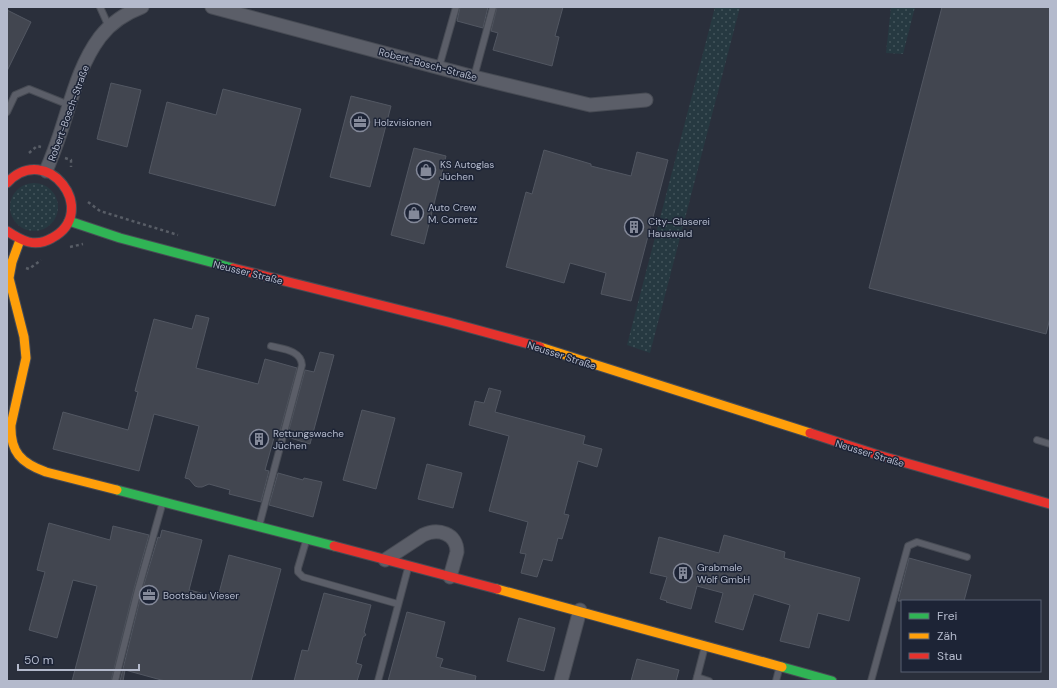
<svg xmlns="http://www.w3.org/2000/svg" width="1057" height="688" font-family="'DM Sans',sans-serif">
	<defs>
		<pattern id="grass-dots" width="8" height="8" patternUnits="userSpaceOnUse"><rect width="8" height="8" fill="#263941"/><path d="M2 2h.1M6 6h.1" fill="none" stroke="#43545b" stroke-width="1.8" stroke-linecap="round"/></pattern>
	</defs>
	<rect width="100%" height="100%" fill="#2a2f3b"/>
	<!-- grass -->
	<g fill="url(#grass-dots)">
		<path d="M 715,7 L 740,7 L 650,353 L 627,345 Z"/>
		<path d="M 891,7 L 915,7 L 903,54 L 886,53 Z"/>
		<circle cx="34" cy="207" r="24"/>
	</g>
	<!-- building -->
	<g fill="#424650" stroke="#525762">
		<path d="M 460,7 L 488,7 L 483,28 L 457,21 Z"/>
		<path d="M 497,7 L 563,7 L 555,36 L 559,37 L 552,66 L 493,50 L 498,33 L 491,31 Z"/>
		<path d="M 942,7 L 1050,7 L 1050,318 L 1046,334 L 869,288 Z"/>
		<path d="M 7,10 L 31,22 L 7,71 Z"/>
		<path d="M 111,83 L 141,90 L 127,147 L 97,139 Z"/>
		<path d="M 223,89 L 301,109 L 275,206 L 149,173 L 167,102 L 216,115 Z"/>
		<path d="M 351,96 L 391,106 L 370,187 L 330,177 Z"/>
		<path d="M 414,148 L 446,156 L 424,244 L 391,235 Z"/>
		<path d="M 544,150 L 591,164 L 591,166 L 631,176 L 637,152 L 668,160 L 631,301 L 601,294 L 606,273 L 570,263 L 564,283 L 506,267 L 526,192 L 532,194 Z"/>
		<path d="M 196,315 L 209,318 L 196,368 L 258,384 L 265,359 L 297,368 L 279,435 L 275,434 L 265,470 L 269,471 L 261,502 L 229,494 L 230,490 L 209,484 L 202,487 L 198,487 L 195,486 L 189,479 L 185,478 L 199,426 L 154,414 L 139,471 L 53,449 L 63,412 L 128,430 L 138,392 L 135,391 L 154,319 L 192,329 Z"/>
		<path d="M 320,352 L 334,355 L 310,444 L 287,437 L 305,370 L 314,372 Z"/>
		<path d="M 489,388 L 501,391 L 495,412 L 585,436 L 583,444 L 602,449 L 597,467 L 578,461 L 564,514 L 569,515 L 562,539 L 558,538 L 552,561 L 543,559 L 537,577 L 521,573 L 526,554 L 520,553 L 528,522 L 489,511 L 509,436 L 469,425 L 475,401 L 484,403 Z"/>
		<path d="M 362,410 L 395,418 L 376,489 L 343,480 Z"/>
		<path d="M 427,464 L 462,473 L 453,508 L 418,499 Z"/>
		<path d="M 278,473 L 303,480 L 304,478 L 322,482 L 313,517 L 269,505 Z"/>
		<path d="M 49,523 L 110,540 L 113,526 L 149,535 L 134,589 L 111,681 L 72,681 L 97,586 L 73,580 L 57,638 L 29,630 L 45,572 L 37,570 Z"/>
		<path d="M 162,530 L 202,540 L 189,590 L 218,597 L 229,555 L 281,569 L 251,681 L 165,681 L 125,670 L 123,681 L 120,681 L 142,591 L 158,537 L 160,538 Z"/>
		<path d="M 724,535 L 785,552 L 784,558 L 860,578 L 849,621 L 818,613 L 809,648 L 780,641 L 790,605 L 754,594 L 743,630 L 715,622 L 723,593 L 697,586 L 691,609 L 666,602 L 667,601 L 660,599 L 667,577 L 650,573 L 659,537 L 719,553 Z"/>
		<path d="M 909,558 L 971,575 L 964,601 L 898,601 Z"/>
		<path d="M 324,593 L 371,605 L 364,632 L 366,635 L 363,637 L 356,663 L 362,665 L 357,681 L 294,681 L 302,650 L 308,651 Z"/>
		<path d="M 407,612 L 445,622 L 436,657 L 443,659 L 440,667 L 476,676 L 475,681 L 388,681 Z"/>
		<path d="M 519,618 L 555,628 L 544,671 L 507,661 Z"/>
		<path d="M 637,659 L 679,670 L 676,681 L 631,681 Z"/>
	</g>
	<g fill="none" stroke-linecap="round" stroke-linejoin="round">
		<defs>
			<g id="lane">
				<path d="M 100,7 L 109,27"/>
				<path d="M 439,67 L 456,7"/>
				<path d="M 474,77 L 493,7"/>
				<path d="M 7,112 L 15,95 L 29,89 L 69,105"/>
				<path d="M 1037,440 L 1050,444"/>
				<path d="M 259,526 L 302,365 C 301,350 282,349 271,346"/>
				<path d="M 306,541 L 298,568 L 298,572 L 303,577 L 398,604"/>
				<path d="M 697,677 L 709,681"/>
				<path d="M 115,681 L 138,590 L 162,505"/>
				<path d="M 378,681 L 408,568"/>
				<path d="M 696,681 L 705,646"/>
				<path d="M 776,681 L 779,669"/>
				<path d="M 871,681 L 908,546 L 917,542 L 967,557"/>
			</g>
			<g id="street">
				<path d="M 212,7 L 474,77 L 590,105 L 646,100"/>
				<path d="M 46,171 C 51,159 56,146 60,134 C 71,101 79,65 100,37 C 110,24 126,13 142,7"/>
				<path d="M 385,560 L 423,535 C 438,528 457,533 457,552 L 450,577"/>
				<path d="M 561,681 L 580,610"/>
			</g>
			<g id="fast">
				<path d="M 69,221 L 120,238 L 233,268"/>
				<path d="M 117,490 L 334,546"/>
				<path d="M 782,667 L 832,681"/>
			</g>
			<g id="slow">
				<path d="M 20,240 L 12,262 L 9,278 L 24,337 L 26,358 L 11,425 C 10,452 21,463 46,472 L 117,490"/>
				<path d="M 540,347 L 810,433"/>
				<path d="M 497,589 L 782,667"/>
			</g>
			<g id="jam">
				<path d="M 7,183 C 47,140 101,212 52,238 C 35,248 22,241 7,231"/>
				<path d="M 233,268 L 448,322 L 540,347"/>
				<path d="M 810,433 L 878,455 L 1050,504"/>
				<path d="M 334,546 L 497,589"/>
			</g>
		</defs>
		<!-- lane casing -->
		<use href="#lane" stroke="#474b54" stroke-width="8"/>
		<!-- street casing -->
		<use href="#street" stroke="#474b54" stroke-width="15"/>
		<!-- fast casing -->
		<use href="#fast" stroke="#474b54" stroke-width="11"/>
		<!-- slow casing -->
		<use href="#slow" stroke="#474b54" stroke-width="11"/>
		<!-- jam casing -->
		<use href="#jam" stroke="#474b54" stroke-width="11"/>
		<!-- path -->
		<g stroke="#585d66" stroke-width="2.5" stroke-dasharray="3 3" stroke-linecap="butt">
			<path d="M 29,153 L 37,146 L 41,147"/>
			<path d="M 65,158 L 71,160 L 71,167"/>
			<path d="M 88,202 L 100,211 L 178,235"/>
			<path d="M 70,247 L 83,244"/>
			<path d="M 26,268 L 29,269 L 41,260"/>
		</g>
		<!-- lane -->
		<use href="#lane" stroke="#5b5e68" stroke-width="6"/>
		<!-- street -->
		<use href="#street" stroke="#5b5e68" stroke-width="13"/>
		<!-- fast -->
		<use href="#fast" stroke="#30b455" stroke-width="9"/>
		<!-- slow -->
		<use href="#slow" stroke="#ff9f0a" stroke-width="9"/>
		<!-- jam -->
		<use href="#jam" stroke="#e5322d" stroke-width="9"/>
	</g>
	<!-- icons -->
	<defs>
		<symbol id="office-ring" viewBox="-11 -11 22 22"><circle r="9.5" fill="#1d2436" stroke="#848999" stroke-width="1.5"/><path d="M-6-3h4V-5.5h4V-3h4V5H-6ZM-1-4.5V-3h2v-1.5ZM-6 0V1H6V0Z" fill="#848999"/></symbol>
		<symbol id="shop-ring" viewBox="-11 -11 22 22"><circle r="9.5" fill="#1d2436" stroke="#848999" stroke-width="1.5"/><path d="M-5-2.5h2.3a2.7 3.5 0 0 1 5.4 0H5L5.5 6h-11ZM-1.5-2.5h3a1.5 2.3 0 0 0-3 0Z" fill="#848999"/></symbol>
		<symbol id="building-ring" viewBox="-11 -11 22 22"><circle r="9.5" fill="#1d2436" stroke="#848999" stroke-width="1.5"/><path d="M-4-6H4V6H1V3H-1V6H-4ZM-2.5-4.3h1.7v1.8h-1.7ZM.8-4.3h1.7v1.8H.8ZM-2.5-1h1.7V.8h-1.7ZM.8-1h1.7V.8H.8Z" fill="#848999"/></symbol>
	</defs>
	<g fill-rule="evenodd">
		<use href="#office-ring" x="349" y="111" width="22" height="22"/>
		<use href="#shop-ring" x="415" y="159" width="22" height="22"/>
		<use href="#shop-ring" x="403" y="202" width="22" height="22"/>
		<use href="#building-ring" x="623" y="216" width="22" height="22"/>
		<use href="#building-ring" x="248" y="428" width="22" height="22"/>
		<use href="#building-ring" x="672" y="562" width="22" height="22"/>
		<use href="#office-ring" x="138" y="584" width="22" height="22"/>
	</g>
	<g text-anchor="middle" stroke-width="3" stroke-linejoin="round" paint-order="stroke">
		<!-- street labels -->
		<g font-size="10" fill="#b4bacc" stroke="#1d2436">
			<text transform="translate(428 64) rotate(15)" y="4">Robert-Bosch-Straße</text>
			<text transform="translate(68 113) rotate(-70)" y="4">Robert-Bosch-Straße</text>
			<text transform="translate(248 272) rotate(14)" y="4">Neusser Straße</text>
			<text transform="translate(562 355) rotate(18)" y="4">Neusser Straße</text>
			<text transform="translate(870 453) rotate(17)" y="4">Neusser Straße</text>
		</g>
		<!-- poi labels -->
		<g font-size="10" fill="#b4bacc" stroke="#1d2436" text-anchor="start">
			<text x="374" y="126">Holzvisionen</text>
			<text x="440" y="168">KS Autoglas<tspan x="440" dy="12">Jüchen</tspan></text>
			<text x="428" y="211">Auto Crew<tspan x="428" dy="12">M. Cornetz</tspan></text>
			<text x="648" y="225">City-Glaserei<tspan x="648" dy="12">Hauswald</tspan></text>
			<text x="273" y="437">Rettungswache<tspan x="273" dy="12">Jüchen</tspan></text>
			<text x="697" y="571">Grabmale<tspan x="697" dy="12">Wolf GmbH</tspan></text>
			<text x="163" y="599">Bootsbau Vieser</text>
		</g>
	</g>
	<!-- border -->
	<rect width="1057" height="688" fill="none" stroke="#b4bacc" stroke-width="16"/>
	<!-- legend -->
	<rect x="901" y="600" width="140" height="72" fill="#1d2436" stroke="#596072"/>
	<rect x="909" y="613" width="20" height="6" fill="#30b455" stroke="#596072"/>
	<text x="937" y="620" font-size="12" fill="#b4bacc">Frei</text>
	<rect x="909" y="633" width="20" height="6" fill="#ff9f0a" stroke="#596072"/>
	<text x="937" y="640" font-size="12" fill="#b4bacc">Zäh</text>
	<rect x="909" y="653" width="20" height="6" fill="#e5322d" stroke="#596072"/>
	<text x="937" y="660" font-size="12" fill="#b4bacc">Stau</text>
	<!-- scale -->
	<path d="M18 664v6h121v-6" fill="none" stroke="#b4bacc" stroke-width="2"/>
	<text x="24" y="664" font-size="12" fill="#b4bacc" stroke="#1d2436" stroke-width="3" paint-order="stroke">50 m</text>
</svg>
